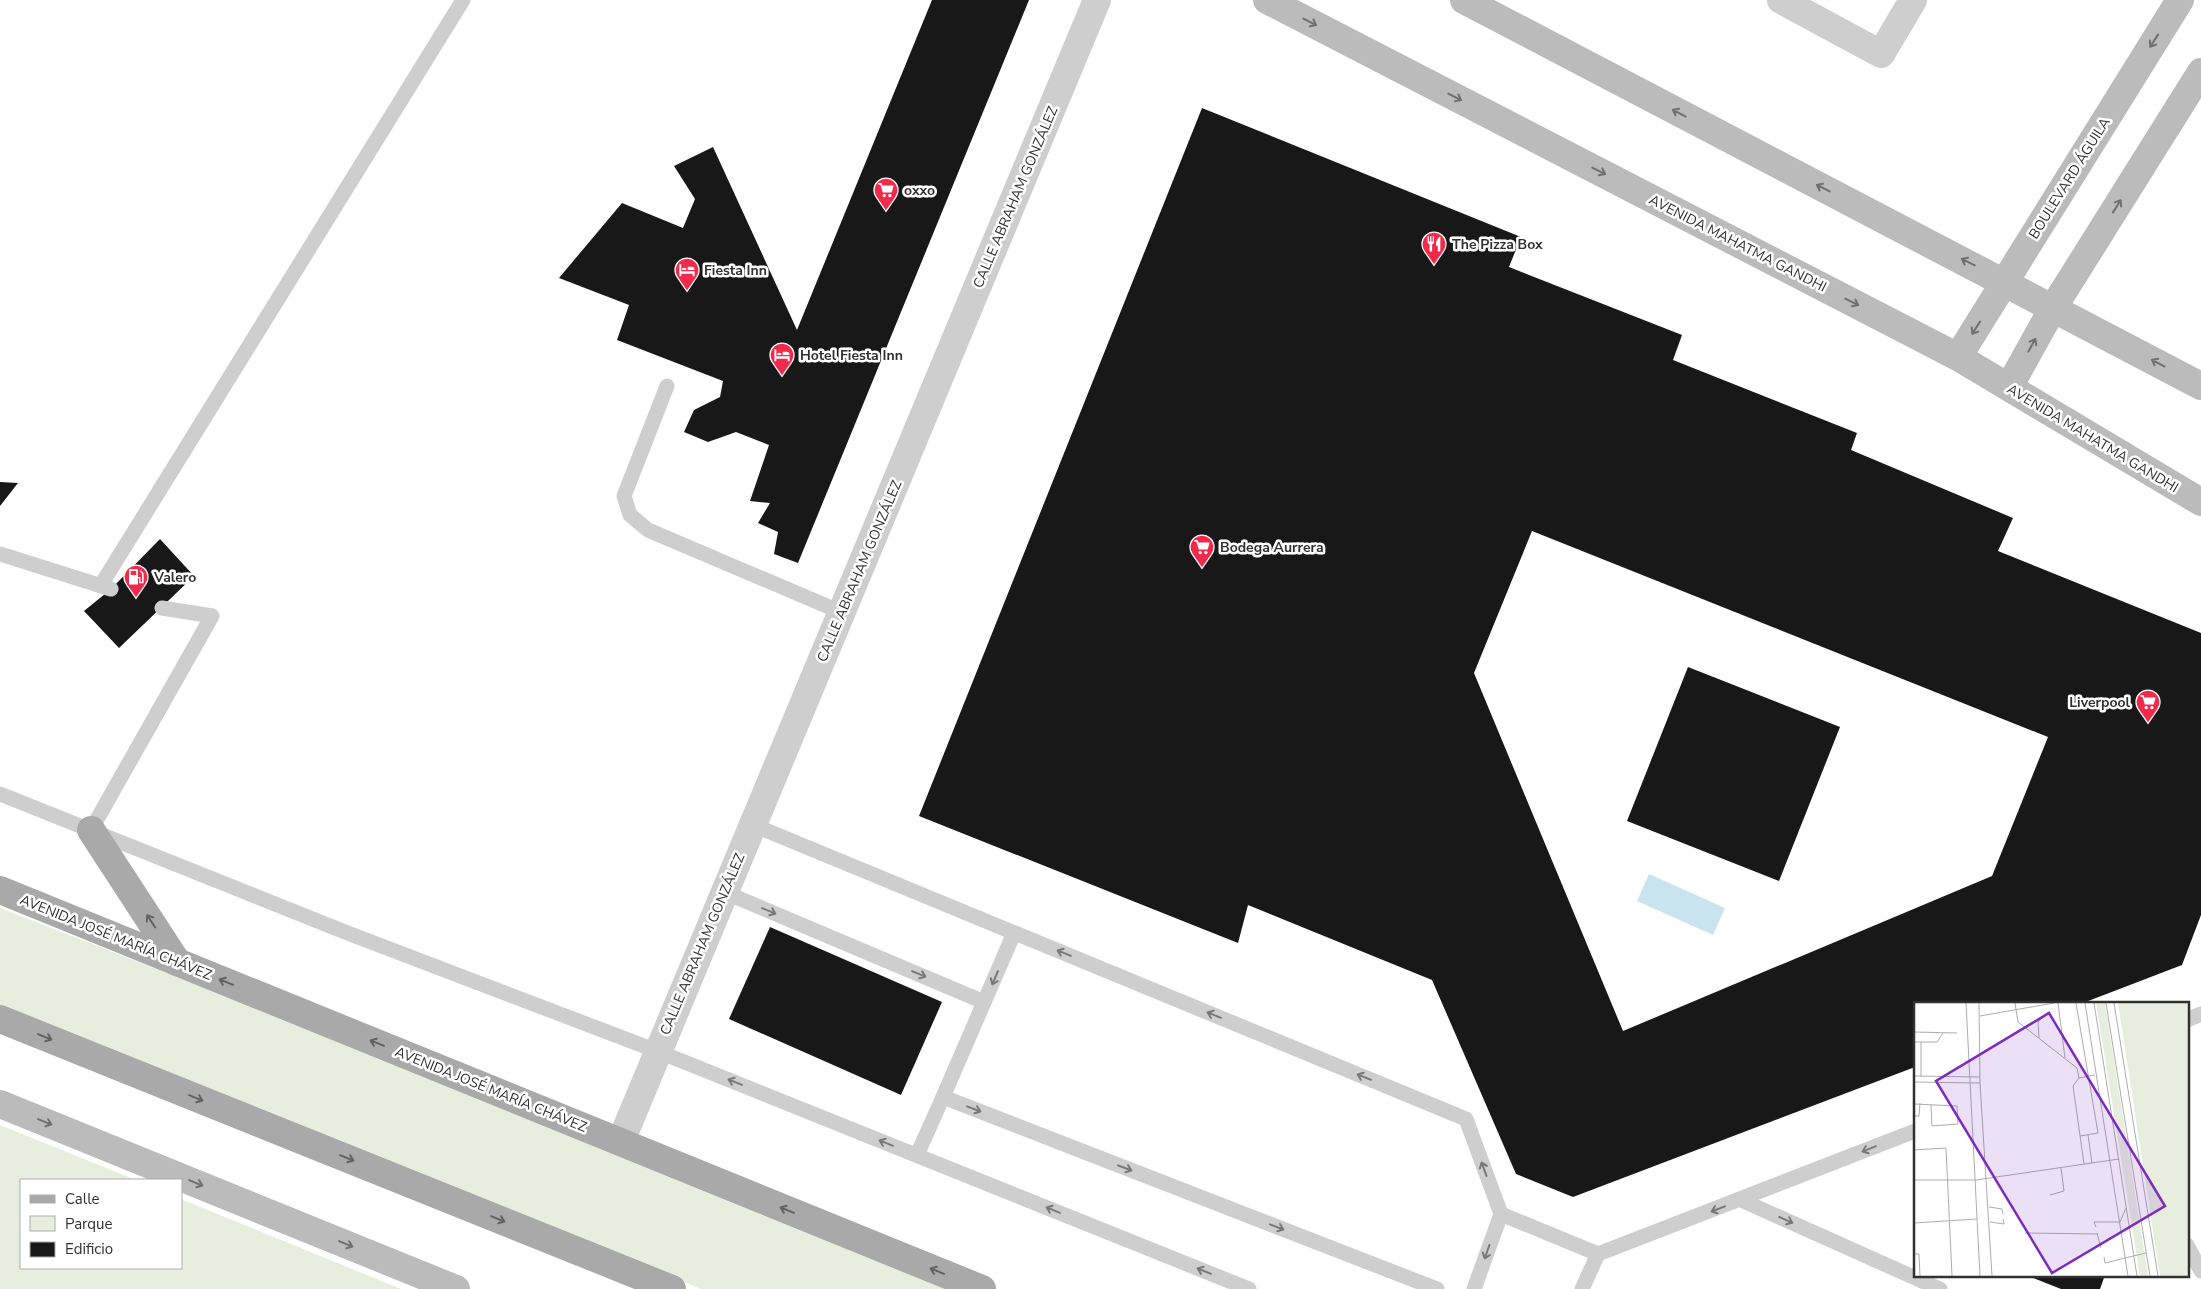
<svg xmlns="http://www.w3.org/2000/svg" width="2201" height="1289" font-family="'Nunito Sans',sans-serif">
	<rect width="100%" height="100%" fill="#fff"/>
	<!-- green -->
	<g fill="#e8eede">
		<path d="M 0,908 L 605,1144 L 947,1289 L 701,1289 L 0,1005 Z"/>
		<path d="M 0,1125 L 136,1180 L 21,1180 L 21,1268 L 181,1268 L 181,1199 L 401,1289 L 0,1289 Z"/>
	</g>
	<!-- water -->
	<path fill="#c9e4ef" d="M 1649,874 L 1725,908 L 1713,935 L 1637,901 Z"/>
	<!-- building -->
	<g fill="#181818" fill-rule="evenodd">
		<path d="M 932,0 L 1029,0 L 798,563 L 774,554 L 778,532 L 758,523 L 770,503 L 750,501 L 769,445 L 736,432 L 708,442 L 684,432 L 694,410 L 720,397 L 723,381 L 617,340 L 629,305 L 559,278 L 622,203 L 683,228 L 695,199 L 674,166 L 713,147 L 797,330 Z"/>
		<path d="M 1202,108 L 1521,237 L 1509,267 L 1682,335 L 1673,360 L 1857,433 L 1851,450 L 2013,518 L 1998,551 L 2201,633 L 2201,915 L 2182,965 L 2083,1003 L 1915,1003 L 1915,1067 L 1573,1197 L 1516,1174 L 1432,980 L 1248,905 L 1238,943 L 919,816 ZM 1532,531 L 2048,737 L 1992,876 L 1623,1031 L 1474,673 Z"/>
		<path d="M 0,482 L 18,483 L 0,506 Z"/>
		<path d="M 160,539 L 194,576 L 119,648 L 84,611 L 111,589 Z"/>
		<path d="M 1688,667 L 1840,727 L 1779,881 L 1627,821 Z"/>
		<path d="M 770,927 L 942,1002 L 901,1095 L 729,1019 Z"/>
		<path d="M 2026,1275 L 2105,1275 L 2100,1289 L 2061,1289 Z"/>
	</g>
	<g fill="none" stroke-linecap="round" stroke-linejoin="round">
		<!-- lane -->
		<g stroke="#cecece" stroke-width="15">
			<path d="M 667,386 L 624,496 L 630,515 L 648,530 L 841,612"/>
			<path d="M 0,554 L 111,589"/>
			<path d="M 101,585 L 463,0"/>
			<path d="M 0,794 L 345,932 L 657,1051 L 1249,1289"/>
			<path d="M 753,825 L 1466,1119 L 1501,1214 L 1474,1289"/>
			<path d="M 91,830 L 212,616 L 162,608"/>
			<path d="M 724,892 L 984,1002"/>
			<path d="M 1014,933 L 943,1097 L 1437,1289"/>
			<path d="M 2187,1020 L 2201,1014"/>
			<path d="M 917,1155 L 943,1097"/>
			<path d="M 1741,1200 L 1940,1289"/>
			<path d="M 1501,1214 L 1598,1254 L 1915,1131"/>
			<path d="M 2187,1245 L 2201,1271"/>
			<path d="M 1582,1289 L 1598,1254"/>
		</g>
		<!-- street -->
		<g stroke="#cecece" stroke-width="28">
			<path d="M 1781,0 L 1881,54 L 1913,0"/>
			<path d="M 621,1141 L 1097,0"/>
		</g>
		<!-- secondary -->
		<g stroke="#bbb" stroke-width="28">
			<path d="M 1267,0 L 1958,357 L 2201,502"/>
			<path d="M 1464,0 L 2201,386"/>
			<path d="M 1958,357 L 2180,0"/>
			<path d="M 2009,387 L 2053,308 L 2201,72"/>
			<path d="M 0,1104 L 456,1289"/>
		</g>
		<!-- primary -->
		<g stroke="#a9a9a9" stroke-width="28">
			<path d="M 91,830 L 177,962"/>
			<path d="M 0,890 L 982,1289"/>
			<path d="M 0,1019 L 672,1289"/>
		</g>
	</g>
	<!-- one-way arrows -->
	<defs><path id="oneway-shaft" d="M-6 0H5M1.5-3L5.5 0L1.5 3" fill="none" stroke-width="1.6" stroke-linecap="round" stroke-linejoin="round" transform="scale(1.25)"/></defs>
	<g stroke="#6f6f6f">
		<use href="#oneway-shaft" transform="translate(1310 22) rotate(27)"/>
		<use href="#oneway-shaft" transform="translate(2154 41) rotate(122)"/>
		<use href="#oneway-shaft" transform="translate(1455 97) rotate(27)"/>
		<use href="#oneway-shaft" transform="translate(1679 113) rotate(-152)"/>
		<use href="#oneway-shaft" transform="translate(1599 171) rotate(27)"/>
		<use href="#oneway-shaft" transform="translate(1823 188) rotate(-153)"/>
		<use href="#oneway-shaft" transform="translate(2117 206) rotate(-58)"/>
		<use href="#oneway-shaft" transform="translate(1968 262) rotate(-153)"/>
		<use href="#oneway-shaft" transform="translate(1852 302) rotate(27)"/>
		<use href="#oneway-shaft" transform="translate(1976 328) rotate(122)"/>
		<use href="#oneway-shaft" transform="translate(2032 345) rotate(-61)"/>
		<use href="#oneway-shaft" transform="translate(2158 363) rotate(-152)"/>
		<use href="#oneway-shaft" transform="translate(45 1122) rotate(22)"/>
		<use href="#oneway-shaft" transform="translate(196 1183) rotate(22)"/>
		<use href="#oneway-shaft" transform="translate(346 1244) rotate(22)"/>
	</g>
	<g stroke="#787878">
		<use href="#oneway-shaft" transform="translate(769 911) rotate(23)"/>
		<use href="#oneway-shaft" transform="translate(1064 953) rotate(-158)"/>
		<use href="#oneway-shaft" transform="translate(919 974) rotate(23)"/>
		<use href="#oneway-shaft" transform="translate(995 978) rotate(113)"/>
		<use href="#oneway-shaft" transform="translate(1214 1015) rotate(-158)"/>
		<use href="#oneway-shaft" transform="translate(1364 1077) rotate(-158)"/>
		<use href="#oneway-shaft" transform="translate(735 1082) rotate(-158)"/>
		<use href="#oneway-shaft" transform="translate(974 1109) rotate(21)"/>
		<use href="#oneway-shaft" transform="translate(886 1143) rotate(-158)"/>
		<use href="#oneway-shaft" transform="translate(1869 1149) rotate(158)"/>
		<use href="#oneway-shaft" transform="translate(1125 1168) rotate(21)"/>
		<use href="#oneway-shaft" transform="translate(1484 1169) rotate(-110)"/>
		<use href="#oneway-shaft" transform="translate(1718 1209) rotate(159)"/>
		<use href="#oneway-shaft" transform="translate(1053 1210) rotate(-158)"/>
		<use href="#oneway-shaft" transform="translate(1786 1220) rotate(24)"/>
		<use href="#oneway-shaft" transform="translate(1277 1227) rotate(21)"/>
		<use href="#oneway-shaft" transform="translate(1487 1252) rotate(109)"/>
		<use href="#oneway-shaft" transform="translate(1204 1271) rotate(-158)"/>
	</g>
	<g stroke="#616161">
		<use href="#oneway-shaft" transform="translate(151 921) rotate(-123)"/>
		<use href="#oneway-shaft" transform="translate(226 982) rotate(-158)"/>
		<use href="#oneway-shaft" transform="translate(45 1037) rotate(22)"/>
		<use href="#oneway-shaft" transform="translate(377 1043) rotate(-158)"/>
		<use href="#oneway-shaft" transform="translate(196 1098) rotate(22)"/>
		<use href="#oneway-shaft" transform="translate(347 1158) rotate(22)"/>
		<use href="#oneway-shaft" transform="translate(787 1210) rotate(-158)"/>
		<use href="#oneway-shaft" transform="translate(498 1219) rotate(22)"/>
		<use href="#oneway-shaft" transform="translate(937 1271) rotate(-158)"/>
	</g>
	<!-- icons -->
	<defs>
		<symbol id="supermarket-pin" viewBox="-11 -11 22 30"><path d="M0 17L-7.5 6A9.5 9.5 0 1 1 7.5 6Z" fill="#f1294a" stroke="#fff"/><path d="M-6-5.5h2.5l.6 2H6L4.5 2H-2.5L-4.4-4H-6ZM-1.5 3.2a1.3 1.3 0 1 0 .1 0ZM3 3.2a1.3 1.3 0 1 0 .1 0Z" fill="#fff"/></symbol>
		<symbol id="restaurant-pin" viewBox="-11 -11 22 30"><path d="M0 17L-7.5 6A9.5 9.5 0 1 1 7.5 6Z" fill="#f1294a" stroke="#fff"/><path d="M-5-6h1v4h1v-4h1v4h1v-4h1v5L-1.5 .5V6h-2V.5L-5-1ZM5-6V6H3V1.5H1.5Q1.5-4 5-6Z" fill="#fff"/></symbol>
		<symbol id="hotel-pin" viewBox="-11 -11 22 30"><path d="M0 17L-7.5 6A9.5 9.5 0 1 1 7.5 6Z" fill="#f1294a" stroke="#fff"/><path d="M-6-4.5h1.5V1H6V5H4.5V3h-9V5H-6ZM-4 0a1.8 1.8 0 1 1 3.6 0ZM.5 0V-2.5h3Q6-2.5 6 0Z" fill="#fff"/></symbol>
		<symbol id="fuel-pin" viewBox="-11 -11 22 30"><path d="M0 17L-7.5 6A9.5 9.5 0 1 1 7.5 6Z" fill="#f1294a" stroke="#fff"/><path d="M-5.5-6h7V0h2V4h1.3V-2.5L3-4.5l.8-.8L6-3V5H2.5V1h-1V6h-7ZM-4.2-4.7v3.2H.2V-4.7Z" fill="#fff"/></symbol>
	</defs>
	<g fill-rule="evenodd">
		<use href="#supermarket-pin" x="872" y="176" width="28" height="38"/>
		<use href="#restaurant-pin" x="1420" y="230" width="28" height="38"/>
		<use href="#hotel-pin" x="673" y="256" width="28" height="38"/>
		<use href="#hotel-pin" x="768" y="341" width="28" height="38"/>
		<use href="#supermarket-pin" x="1188" y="533" width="28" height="38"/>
		<use href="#fuel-pin" x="122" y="563" width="28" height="38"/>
		<use href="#supermarket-pin" x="2134" y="688" width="28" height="38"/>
	</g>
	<g text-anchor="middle" stroke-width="5" stroke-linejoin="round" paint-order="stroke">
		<!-- street labels -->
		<g font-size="14" fill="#313131" stroke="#fff">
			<text transform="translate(2069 178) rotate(-58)" y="5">BOULEVARD ÁGUILA</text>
			<text transform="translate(1015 197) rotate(-67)" y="5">CALLE ABRAHAM GONZÁLEZ</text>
			<text transform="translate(1738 243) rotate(27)" y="5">AVENIDA MAHATMA GANDHI</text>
			<text transform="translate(2093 438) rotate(31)" y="5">AVENIDA MAHATMA GANDHI</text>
			<text transform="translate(859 571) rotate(-67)" y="5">CALLE ABRAHAM GONZÁLEZ</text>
			<text transform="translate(116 937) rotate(22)" y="5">AVENIDA JOSÉ MARÍA CHÁVEZ</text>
			<text transform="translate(702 944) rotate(-67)" y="5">CALLE ABRAHAM GONZÁLEZ</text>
			<text transform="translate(491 1089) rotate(22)" y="5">AVENIDA JOSÉ MARÍA CHÁVEZ</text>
		</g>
		<!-- poi labels -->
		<g font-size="14" font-weight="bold" fill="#313131" stroke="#fff" text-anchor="start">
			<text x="904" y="195">oxxo</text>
			<text x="1452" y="249">The Pizza Box</text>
			<text x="704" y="275">Fiesta Inn</text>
			<text x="800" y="360">Hotel Fiesta Inn</text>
			<text x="1220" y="552">Bodega Aurrera</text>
			<text x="154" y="582">Valero</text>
			<text x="2130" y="707" text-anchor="end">Liverpool</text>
		</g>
	</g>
	<!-- overview -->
	<g transform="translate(1914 1002)">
		<rect width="275" height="275" fill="#fff"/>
		<path d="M 182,1 L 191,1 L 234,274 L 226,274 ZM 204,1 L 275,1 L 275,274 L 246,274 Z" fill="#e8eede"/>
		<path fill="none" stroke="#adadad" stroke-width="1" d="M 52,1 L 66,274M 65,1 L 66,81 L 78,274M 101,1 L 104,20 L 163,66 L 165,76M 144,1 L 151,56M 162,1 L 184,131 L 166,134M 171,1 L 214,274M 180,1 L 223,274M 192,1 L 236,274M 200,1 L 244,274M 66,14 L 140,1M 0,30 L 43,31M 125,36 L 124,20 L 134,10M 0,40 L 23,40 L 29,31M 0,74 L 66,75M 7,75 L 7,40M 0,80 L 66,81M 0,102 L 43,104 L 44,122 L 18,124 L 17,103M 0,114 L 5,114 L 6,101M 174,133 L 178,161M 0,148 L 32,146 L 38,274M 170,162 L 159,84 L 165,76 L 181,73M 0,178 L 62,178 L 205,157M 136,193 L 150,189 L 147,166M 75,205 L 88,207 L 89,212M 76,220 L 90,222 L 89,217M 206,220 L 212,206M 0,221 L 63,217M 182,225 L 180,220 L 206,220M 111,231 L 184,232M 183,231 L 187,246M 0,252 L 5,252 L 6,274M 190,255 L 191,261 L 211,256M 211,256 L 232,251"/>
		<path fill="#7b2cbf" fill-opacity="0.15" stroke="#7b2cbf" stroke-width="2.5" d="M 135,11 L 251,204 L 138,271 L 22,79 Z"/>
		<rect width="275" height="275" fill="none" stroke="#313131" stroke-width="2.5"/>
	</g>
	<!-- legend -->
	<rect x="20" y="1179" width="162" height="90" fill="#ffffff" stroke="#adadad"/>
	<rect x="30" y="1195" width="25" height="8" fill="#a9a9a9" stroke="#adadad"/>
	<text x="65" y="1204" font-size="15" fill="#313131">Calle</text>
	<rect x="30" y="1216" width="25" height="15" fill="#e8eede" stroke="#adadad"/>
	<text x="65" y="1229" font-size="15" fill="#313131">Parque</text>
	<rect x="30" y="1242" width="25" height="15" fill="#181818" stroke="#adadad"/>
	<text x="65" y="1254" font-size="15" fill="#313131">Edificio</text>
</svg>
